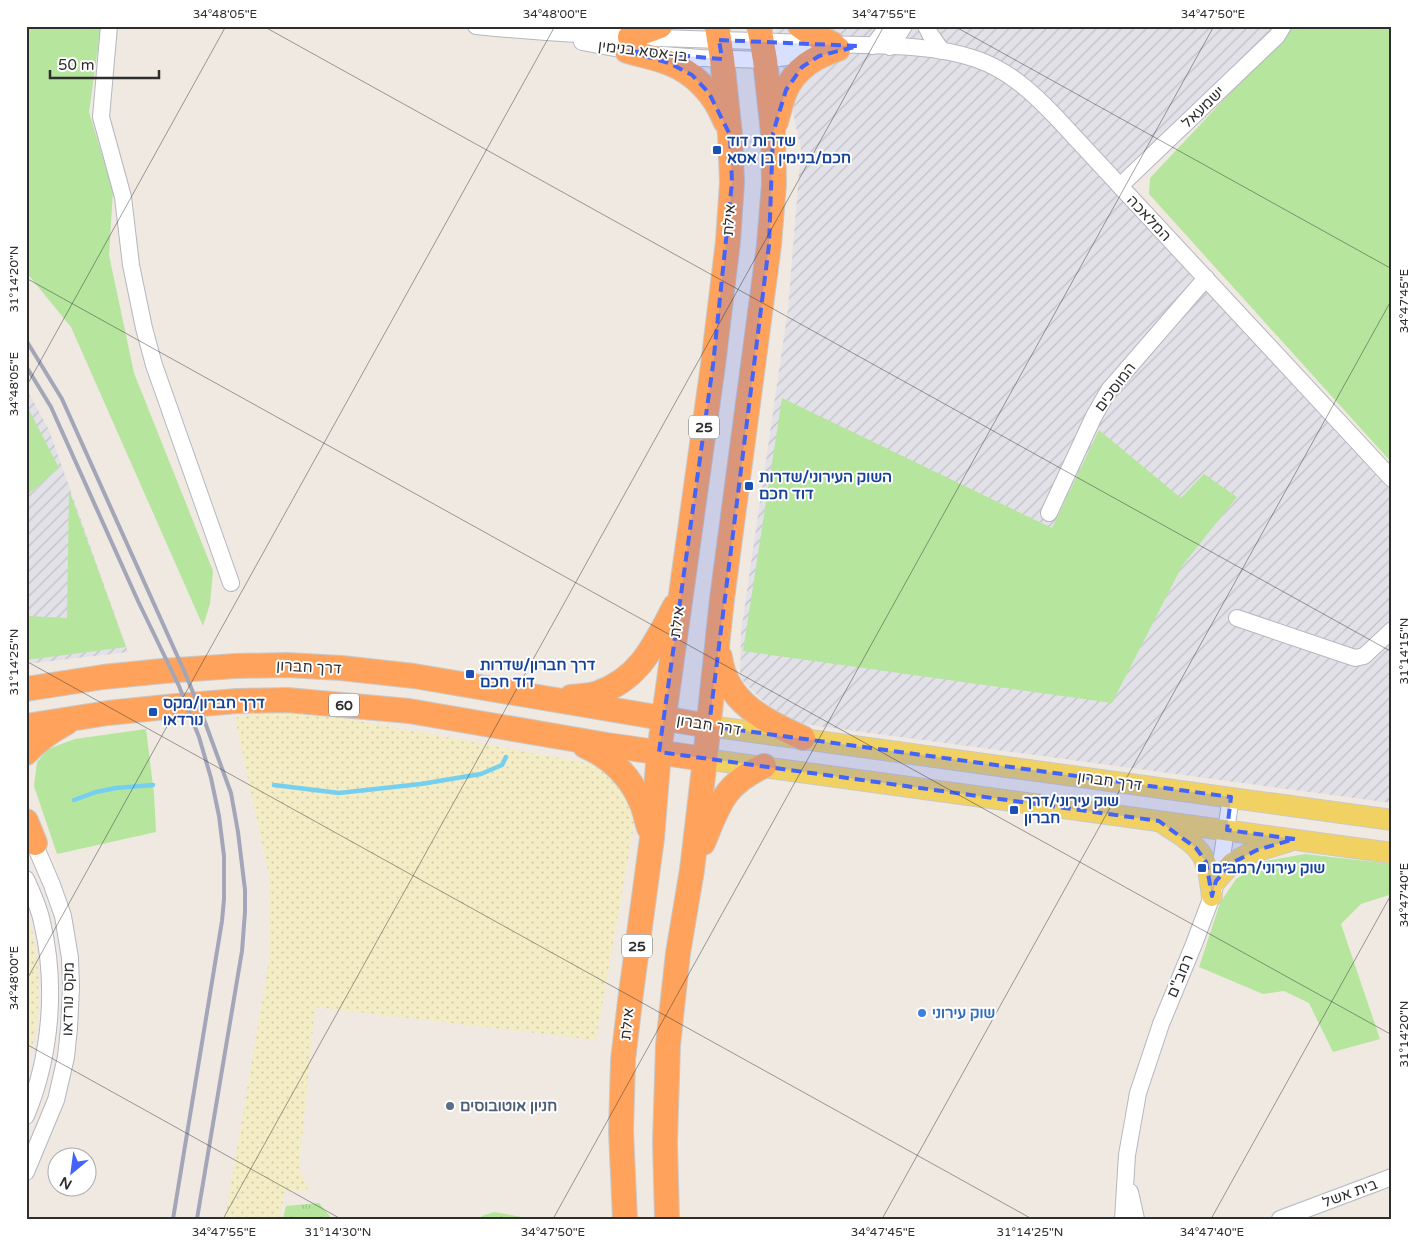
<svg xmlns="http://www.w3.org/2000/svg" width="1418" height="1245" font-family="'Varela Round',Heebo,sans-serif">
	<defs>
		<pattern id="industrial-furrows" width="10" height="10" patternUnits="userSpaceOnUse" patternTransform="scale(1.25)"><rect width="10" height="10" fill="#e3e1e8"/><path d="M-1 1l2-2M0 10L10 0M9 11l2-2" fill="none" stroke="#c3c1c7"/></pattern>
		<pattern id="sand-dots" width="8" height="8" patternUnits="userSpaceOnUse" patternTransform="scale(1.25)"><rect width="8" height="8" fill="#f3ecc5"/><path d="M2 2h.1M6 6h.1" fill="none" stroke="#d1cbaa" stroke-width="1.8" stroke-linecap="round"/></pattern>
		<pattern id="park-tufts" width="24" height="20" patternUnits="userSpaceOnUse" patternTransform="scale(1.25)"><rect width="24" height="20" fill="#b6e59e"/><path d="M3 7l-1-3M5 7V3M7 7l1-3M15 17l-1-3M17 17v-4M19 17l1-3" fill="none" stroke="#9dc588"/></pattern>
	</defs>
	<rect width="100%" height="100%" fill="#efe9e1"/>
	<!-- industrial -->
	<g fill="url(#industrial-furrows)">
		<path d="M 774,26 L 1287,26 L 1132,186 L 1392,466 L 1392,803 L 788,722 L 761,699 L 740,678 L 741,632 L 788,309 L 801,149 Z"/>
		<path d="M 26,388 L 49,430 L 128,652 L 26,664 Z"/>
	</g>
	<!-- grass -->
	<g fill="#b6e59e">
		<path d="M 26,26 L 101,26 L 89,112 L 113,191 L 109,255 L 134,373 L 213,571 L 210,604 L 203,626 L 71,327 L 26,272 Z"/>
		<path d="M 1293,26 L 1392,26 L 1392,463 L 1149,194 L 1150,178 Z"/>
		<path d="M 782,398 L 1052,528 L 1099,430 L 1181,498 L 1204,474 L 1237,497 L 1182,566 L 1112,703 L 743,651 Z"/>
		<path d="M 26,404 L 59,468 L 26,496 Z"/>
		<path d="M 69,490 L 126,647 L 26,660 L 26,616 L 67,618 Z"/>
		<path d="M 146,729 L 154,794 L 156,832 L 57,854 L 34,786 L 37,762 L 48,749 L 75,739 Z"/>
		<path d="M 1305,854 L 1392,864 L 1392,894 L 1361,904 L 1341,924 L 1380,1039 L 1333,1052 L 1309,1003 L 1284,991 L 1263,994 L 1199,967 L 1220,903 L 1236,879 L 1265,861 Z"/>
	</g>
	<!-- sand -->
	<g fill="url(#sand-dots)">
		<path d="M 282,707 L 604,766 L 636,813 L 596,1040 L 315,1007 L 299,1169 L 309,1191 L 285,1190 L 280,1219 L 225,1219 L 270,955 L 269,875 L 235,718 Z"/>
		<path d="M 26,907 C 37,942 41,981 37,1018 C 36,1035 30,1052 26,1068 Z"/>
	</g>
	<!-- park -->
	<g fill="url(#park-tufts)">
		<path d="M 319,1203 L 332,1219 L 283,1219 L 286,1206 Z"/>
		<path d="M 494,1212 L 533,1219 L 478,1219 L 482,1216 Z"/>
	</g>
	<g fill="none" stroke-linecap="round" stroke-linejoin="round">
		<!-- stream -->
		<g stroke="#75cff0" stroke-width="4.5">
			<path d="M 274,785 L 339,793 L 421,784 L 481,774 L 502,765 L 506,757"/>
			<path d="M 74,800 L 96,792 L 116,788 L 153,785"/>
		</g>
		<defs>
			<g id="minor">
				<path d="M 109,26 L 101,117 L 123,197 L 131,265 L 144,328 L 154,365 L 231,583"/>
				<path d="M 476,26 C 537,32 599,36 660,38 C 714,40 768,41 822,44 C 871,46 930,43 976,59 C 1008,70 1032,92 1055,116 L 1392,479"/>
				<path d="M 926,26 L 930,34 L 942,51"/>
				<path d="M 582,42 L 636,52"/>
				<path d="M 873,46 L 888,26"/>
				<path d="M 890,47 L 904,26"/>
				<path d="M 663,55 L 701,58 L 765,60 L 820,52"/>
				<path d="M 1120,186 L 1277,36 L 1283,26"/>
				<path d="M 1049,513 L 1094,416 L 1109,390 L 1206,278"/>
				<path d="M 1237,618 L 1355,658 L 1364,656 L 1392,630"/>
				<path d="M 26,879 C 32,892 39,907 42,922 C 57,985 51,1056 26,1116"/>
				<path d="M 26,1172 L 56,1100 L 66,1057 L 69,1028 L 71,987 L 70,958 L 63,916 L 52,885 L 31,836"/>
				<path d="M 1130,1192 L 1136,1219"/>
				<path d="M 1123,1219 L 1127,1155 L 1138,1093 L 1161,1024 L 1194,944 L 1212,896 L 1220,870 L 1231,797"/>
				<path d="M 1280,1219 L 1392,1177"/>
			</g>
			<g id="major">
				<path d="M 709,726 L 1392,820"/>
				<path d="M 705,759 L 1392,853"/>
				<path d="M 1162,823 C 1178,833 1200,845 1206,864 C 1210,874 1210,885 1212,896"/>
				<path d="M 1216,881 L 1232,863 L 1248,854 L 1287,842"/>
			</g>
			<g id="highway">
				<path d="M 800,26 L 810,33 L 833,44"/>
				<path d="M 630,37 L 660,26"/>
				<path d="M 627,51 C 641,55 656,58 669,63 C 695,73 715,95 725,121"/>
				<path d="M 776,122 C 779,112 781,102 785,92 C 795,68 815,57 838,49"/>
				<path d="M 720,657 C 726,703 766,721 803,738"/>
				<path d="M 26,689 L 103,677 L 163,671 L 235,666 L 287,665 L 341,668 L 414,676 L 709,726"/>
				<path d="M 571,697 C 580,696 590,696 598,693 C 641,678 655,643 675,606"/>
				<path d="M 26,726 L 108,713 L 166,707 L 237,701 L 287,700 L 409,711 L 607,745 L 705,759"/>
				<path d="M 585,746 C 610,757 630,776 641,802 C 645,810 646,820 649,828"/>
				<path d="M 26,753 C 38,740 51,731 66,723"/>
				<path d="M 26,821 L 35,843"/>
				<path d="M 703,843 C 719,805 723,785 764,766"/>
				<path d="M 625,1219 L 621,1131 L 623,1060 L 631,993 L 652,838 L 659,752 L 713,365 L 728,241 L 732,182 L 730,135 L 722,59 L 717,26"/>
				<path d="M 667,1219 L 665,1142 L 668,1045 L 678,953 L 692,870 L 705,759 L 722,599 L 769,245 L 774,184 L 773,133 L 765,60 L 759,26"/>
			</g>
		</defs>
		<!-- minor casing -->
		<use href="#minor" stroke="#b4b7c1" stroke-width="18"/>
		<!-- major casing -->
		<use href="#major" stroke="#c9c9c9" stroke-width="22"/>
		<!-- highway casing -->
		<use href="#highway" stroke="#c9c9c9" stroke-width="26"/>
		<!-- minor -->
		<use href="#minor" stroke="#fff" stroke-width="16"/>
		<!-- major -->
		<use href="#major" stroke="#f2d163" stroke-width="20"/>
		<!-- highway -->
		<use href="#highway" stroke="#ffa35c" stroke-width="24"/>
		<!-- rail -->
		<g stroke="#a3a6b8" stroke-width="4">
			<path d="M 26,340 L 62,399 L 185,673 L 202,714 L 231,793 L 238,832 L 245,890 L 245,912 L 242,951 L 197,1219"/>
			<path d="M 26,366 L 51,407 L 138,601 L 179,686 L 199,737 L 211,778 L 219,816 L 224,856 L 224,899 L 222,921 L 173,1219"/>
		</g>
	</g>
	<!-- marked area -->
	<path fill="#4264fb" fill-opacity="0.2" stroke="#4264fb" stroke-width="4" stroke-dasharray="10 6" stroke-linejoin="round" d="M 719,40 L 858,46 L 819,56 L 802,67 L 786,90 L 773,133 L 769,245 L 709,726 L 1231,797 L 1227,830 L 1295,839 L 1257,850 L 1232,863 L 1216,881 L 1212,896 L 1206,862 L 1196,848 L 1159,821 L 659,752 L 713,365 L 732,182 L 730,135 L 709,93 L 692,75 L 669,63 L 627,51 L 722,59 Z"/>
	<!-- ticks -->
	<path fill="none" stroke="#2e2e2e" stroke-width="1" stroke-opacity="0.45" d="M 263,26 L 1392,652M 954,26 L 1392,269M 26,278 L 1392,1035M 26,387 L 226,26M 26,661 L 1032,1219M 26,981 L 555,26M 26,1044 L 341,1219M 223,1219 L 884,26M 553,1219 L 1214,26M 882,1219 L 1392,299M 1211,1219 L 1392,893"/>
	<!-- markers -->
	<g fill="#1a4fb4" stroke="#fff" stroke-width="2">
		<rect x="712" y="145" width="10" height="10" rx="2.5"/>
		<rect x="744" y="481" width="10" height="10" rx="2.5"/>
		<rect x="465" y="669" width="10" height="10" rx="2.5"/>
		<rect x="148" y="707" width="10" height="10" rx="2.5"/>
		<rect x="1009" y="805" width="10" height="10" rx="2.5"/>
		<rect x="1197" y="863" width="10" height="10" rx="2.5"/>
	</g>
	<circle fill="#3f7fe0" stroke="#fff" stroke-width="2" cx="922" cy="1013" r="5"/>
	<circle fill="#5c6f8a" stroke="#fff" stroke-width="2" cx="450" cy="1106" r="5"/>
	<g text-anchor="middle" stroke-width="4" stroke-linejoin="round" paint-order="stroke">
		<!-- shield labels -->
		<g fill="#fff" stroke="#6d6d6d" stroke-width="1">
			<rect x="689" y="415.5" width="30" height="23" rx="4"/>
			<rect x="329" y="693.5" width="30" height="23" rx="4"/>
			<rect x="622" y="934.5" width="30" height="23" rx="4"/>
		</g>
		<g font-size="14" font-weight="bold" fill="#2e2e2e">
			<text x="704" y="432">25</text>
			<text x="344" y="710">60</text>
			<text x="637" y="951">25</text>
		</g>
		<!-- street labels -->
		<g font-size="15" fill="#2e2e2e" stroke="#fff">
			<text transform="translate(643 51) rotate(7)" y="5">בן-אסא בנימין</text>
			<text transform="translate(1203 107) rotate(-44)" y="5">ישמעאל</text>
			<text transform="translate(1149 218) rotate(47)" y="5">המלאכה</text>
			<text transform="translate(729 220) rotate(-86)" y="5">אילת</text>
			<text transform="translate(1115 387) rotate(-53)" y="5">המוסכים</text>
			<text transform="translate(677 622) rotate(-82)" y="5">אילת</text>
			<text transform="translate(309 667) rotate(3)" y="5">דרך חברון</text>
			<text transform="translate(709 725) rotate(9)" y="5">דרך חברון</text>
			<text transform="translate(1110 781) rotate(8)" y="5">דרך חברון</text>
			<text transform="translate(1180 976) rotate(-67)" y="5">רמב"ם</text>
			<text transform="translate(68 999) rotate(-89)" y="5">מקס נורדאו</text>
			<text transform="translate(627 1024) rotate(-84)" y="5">אילת</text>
			<text transform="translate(1350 1193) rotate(-20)" y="5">בית אשל</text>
		</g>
		<!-- transit labels -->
		<g font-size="15" font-weight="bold" fill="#164399" stroke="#fff" text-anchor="start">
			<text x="727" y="146">שדרות דוד<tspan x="727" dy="17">חכם/בנימין בן אסא</tspan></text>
			<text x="759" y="482">השוק העירוני/שדרות<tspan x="759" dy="17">דוד חכם</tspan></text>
			<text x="480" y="670">דרך חברון/שדרות<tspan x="480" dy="17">דוד חכם</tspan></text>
			<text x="163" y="708">דרך חברון/מקס<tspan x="163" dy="17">נורדאו</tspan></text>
			<text x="1024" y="806">שוק עירוני/דרך<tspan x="1024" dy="17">חברון</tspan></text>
			<text x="1212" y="873">שוק עירוני/רמב״ם</text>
		</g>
		<!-- shop labels -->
		<g font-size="15" font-weight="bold" fill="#366cbe" stroke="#fff" text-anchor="start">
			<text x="932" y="1018">שוק עירוני</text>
		</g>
		<!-- service labels -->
		<g font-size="15" font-weight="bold" fill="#4e5e75" stroke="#fff" text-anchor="start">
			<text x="460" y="1111">חניון אוטובוסים</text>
		</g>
	</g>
	<!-- border -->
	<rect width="1418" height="1245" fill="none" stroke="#ffffff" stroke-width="55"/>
	<!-- north arrow -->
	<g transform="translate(72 1172) rotate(209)"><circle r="24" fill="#ffffff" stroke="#ababab"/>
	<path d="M0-4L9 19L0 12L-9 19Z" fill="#4264fb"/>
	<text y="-8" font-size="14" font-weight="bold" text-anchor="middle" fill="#2e2e2e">N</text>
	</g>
	<!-- scale -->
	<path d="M50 70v8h109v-8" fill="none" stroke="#2e2e2e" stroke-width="2.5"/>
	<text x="58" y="70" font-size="15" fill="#2e2e2e" stroke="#ffffff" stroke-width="4" paint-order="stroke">50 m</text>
	<rect x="28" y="28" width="1362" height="1190" fill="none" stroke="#2e2e2e" stroke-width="2"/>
	<g font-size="12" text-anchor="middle" fill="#2e2e2e">
		<text x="225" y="18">34°48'05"E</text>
		<text x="555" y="18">34°48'00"E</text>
		<text x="884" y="18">34°47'55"E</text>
		<text x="1213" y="18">34°47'50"E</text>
		<text transform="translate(14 279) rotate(-90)" y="4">31°14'20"N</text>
		<text transform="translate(1404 301) rotate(-90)" y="4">34°47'45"E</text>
		<text transform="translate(14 384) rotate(-90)" y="4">34°48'05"E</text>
		<text transform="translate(1404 651) rotate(-90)" y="4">31°14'15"N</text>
		<text transform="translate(14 662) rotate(-90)" y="4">31°14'25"N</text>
		<text transform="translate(1404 895) rotate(-90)" y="4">34°47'40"E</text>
		<text transform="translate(14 978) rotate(-90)" y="4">34°48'00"E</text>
		<text transform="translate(1404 1034) rotate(-90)" y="4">31°14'20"N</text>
		<text x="224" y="1236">34°47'55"E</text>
		<text x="338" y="1236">31°14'30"N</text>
		<text x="553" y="1236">34°47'50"E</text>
		<text x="883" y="1236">34°47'45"E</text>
		<text x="1030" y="1236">31°14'25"N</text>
		<text x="1212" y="1236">34°47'40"E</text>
	</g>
</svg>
